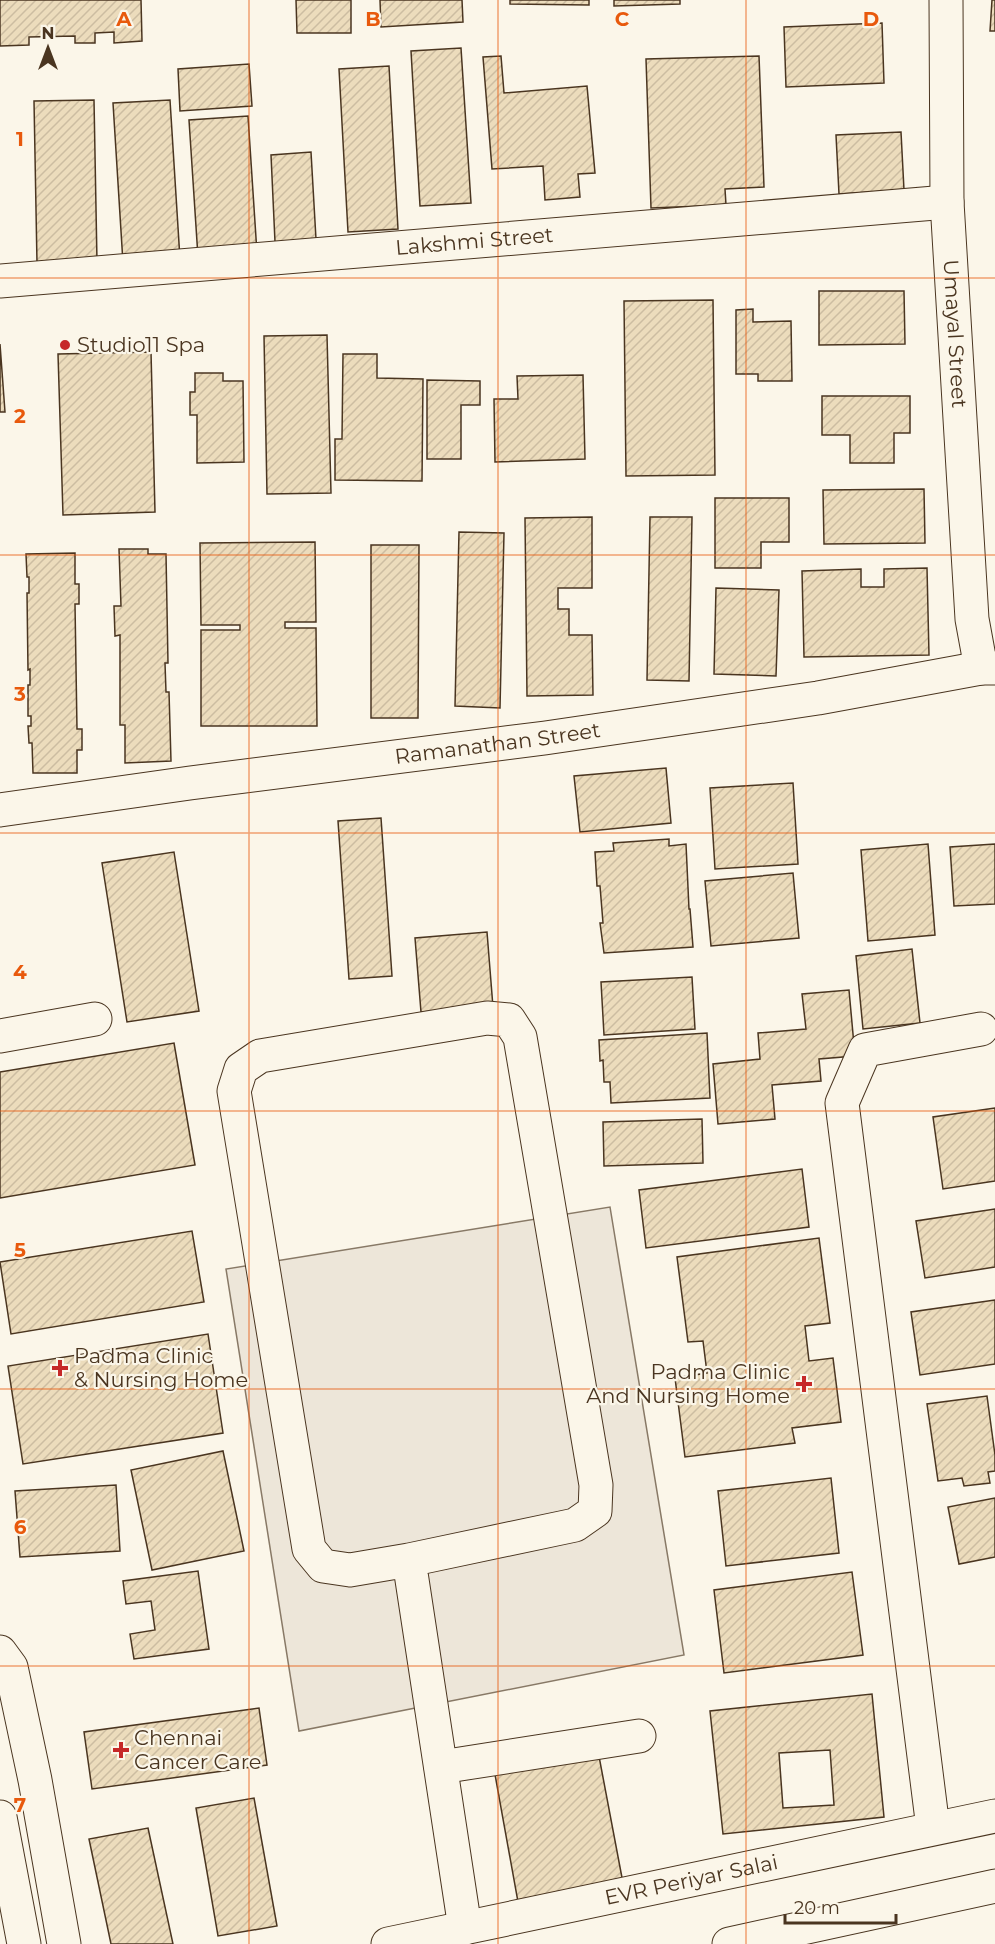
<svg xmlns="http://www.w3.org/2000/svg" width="995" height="1944" font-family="Montserrat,sans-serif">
	<defs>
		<pattern id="building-hatch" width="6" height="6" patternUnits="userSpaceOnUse" patternTransform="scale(1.5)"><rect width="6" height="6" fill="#ecdcbc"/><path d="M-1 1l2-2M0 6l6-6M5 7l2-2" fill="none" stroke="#ccbda1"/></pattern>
	</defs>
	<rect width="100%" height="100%" fill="#fbf6e9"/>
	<!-- grass -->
	<path fill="#ede6d9" stroke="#887966" stroke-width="1.5" d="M 610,1207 L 684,1655 L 299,1731 L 226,1269 Z"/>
	<!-- building -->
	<g fill="url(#building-hatch)" stroke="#4a3520" stroke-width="1.5" fill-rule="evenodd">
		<path d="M 0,0 L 141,0 L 142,41 L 114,43 L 114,32 L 95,33 L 95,43 L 75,43 L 75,36 L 29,37 L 29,45 L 0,46 Z"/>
		<path d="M 296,0 L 351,0 L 351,33 L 297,33 Z"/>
		<path d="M 380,0 L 462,0 L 463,22 L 381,27 Z"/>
		<path d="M 510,0 L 589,0 L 589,5 L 510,4 Z"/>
		<path d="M 614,0 L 680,0 L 680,4 L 614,6 Z"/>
		<path d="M 992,0 L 995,0 L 995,31 L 990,31 Z"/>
		<path d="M 882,23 L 884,83 L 786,87 L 784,27 Z"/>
		<path d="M 461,48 L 471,203 L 420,206 L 411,51 Z"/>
		<path d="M 501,56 L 504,93 L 587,86 L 595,173 L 578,174 L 580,197 L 545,200 L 543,166 L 492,169 L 483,57 Z"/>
		<path d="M 759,56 L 764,187 L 725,189 L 726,205 L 651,208 L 646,59 Z"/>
		<path d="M 249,64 L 252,106 L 180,111 L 178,69 Z"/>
		<path d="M 389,66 L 398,229 L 348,232 L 339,69 Z"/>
		<path d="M 94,100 L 97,262 L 37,263 L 34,101 Z"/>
		<path d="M 170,100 L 180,259 L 123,263 L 113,103 Z"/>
		<path d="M 248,116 L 257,253 L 198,257 L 189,120 Z"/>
		<path d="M 901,132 L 904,190 L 839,194 L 836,135 Z"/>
		<path d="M 311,152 L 316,239 L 275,242 L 271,155 Z"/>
		<path d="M 819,291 L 904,291 L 905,344 L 819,345 Z"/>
		<path d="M 713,300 L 715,475 L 626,476 L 624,301 Z"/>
		<path d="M 753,309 L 753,322 L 791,321 L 792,381 L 758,381 L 758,374 L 736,374 L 736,310 Z"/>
		<path d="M 327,335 L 331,493 L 267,494 L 264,336 Z"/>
		<path d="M 0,344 L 5,412 L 0,412 Z"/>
		<path d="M 151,352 L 155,512 L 63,515 L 58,354 Z"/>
		<path d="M 343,354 L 377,354 L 377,378 L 423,379 L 422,481 L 335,480 L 335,439 L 342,439 Z"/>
		<path d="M 195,373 L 223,373 L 223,381 L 243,381 L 244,462 L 197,463 L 197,415 L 190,415 L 190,392 L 195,392 Z"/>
		<path d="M 583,375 L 585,459 L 495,462 L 494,399 L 518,399 L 517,376 Z"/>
		<path d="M 427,380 L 480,381 L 480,405 L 461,405 L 461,459 L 427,459 Z"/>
		<path d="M 822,396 L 910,396 L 910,433 L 894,433 L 894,463 L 850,463 L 850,435 L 822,435 Z"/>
		<path d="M 924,489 L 925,543 L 824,544 L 823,490 Z"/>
		<path d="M 715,498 L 789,498 L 789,542 L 761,542 L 761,568 L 715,568 Z"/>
		<path d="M 592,517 L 592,588 L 558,588 L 558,609 L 569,609 L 569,635 L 592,635 L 593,695 L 527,696 L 525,518 Z"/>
		<path d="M 650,517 L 692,517 L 689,681 L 647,680 Z"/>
		<path d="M 459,532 L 504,533 L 500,708 L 455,706 Z"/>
		<path d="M 315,542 L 316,622 L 285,622 L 285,628 L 316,628 L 317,726 L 201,726 L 201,630 L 240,630 L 240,625 L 201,625 L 200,543 Z"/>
		<path d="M 371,545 L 419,545 L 418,718 L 371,718 Z"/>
		<path d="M 119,549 L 148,549 L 148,554 L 166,554 L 168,663 L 165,663 L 166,692 L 169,692 L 171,761 L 125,763 L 125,725 L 120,725 L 120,635 L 115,636 L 114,606 L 121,606 Z"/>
		<path d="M 75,553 L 75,584 L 79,584 L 79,604 L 75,604 L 77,729 L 82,729 L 82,750 L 77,750 L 77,773 L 33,773 L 32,743 L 29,743 L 28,726 L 31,726 L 31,716 L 28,716 L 28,685 L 30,685 L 30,669 L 28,670 L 27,593 L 29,593 L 29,577 L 27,577 L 26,554 Z"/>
		<path d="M 927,568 L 929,655 L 804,657 L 802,571 L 861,569 L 861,587 L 884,587 L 884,569 Z"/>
		<path d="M 716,588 L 779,590 L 776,676 L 714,674 Z"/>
		<path d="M 666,768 L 671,823 L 580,832 L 574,776 Z"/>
		<path d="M 793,783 L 798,864 L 715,869 L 710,788 Z"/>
		<path d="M 381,818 L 392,976 L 349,979 L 338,821 Z"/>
		<path d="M 669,839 L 669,846 L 686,844 L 689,909 L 690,909 L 693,947 L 604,953 L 600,923 L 603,923 L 600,886 L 597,886 L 595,852 L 614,851 L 613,843 Z"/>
		<path d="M 928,844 L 935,935 L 868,941 L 861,850 Z"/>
		<path d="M 995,844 L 995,904 L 954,906 L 950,847 Z"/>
		<path d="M 174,852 L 199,1011 L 127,1022 L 102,863 Z"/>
		<path d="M 793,873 L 799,938 L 711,946 L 705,881 Z"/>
		<path d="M 487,932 L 493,1007 L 421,1012 L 415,938 Z"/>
		<path d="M 912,949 L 920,1023 L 863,1029 L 856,956 Z"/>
		<path d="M 692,977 L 695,1029 L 604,1035 L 601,982 Z"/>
		<path d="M 849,990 L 855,1056 L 819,1059 L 821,1081 L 772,1085 L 775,1119 L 718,1124 L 713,1064 L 760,1059 L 758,1033 L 806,1029 L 802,994 Z"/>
		<path d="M 707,1033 L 710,1098 L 611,1103 L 610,1082 L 604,1082 L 603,1060 L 600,1061 L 599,1040 Z"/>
		<path d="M 174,1043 L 195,1165 L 0,1198 L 0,1072 Z"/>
		<path d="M 995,1108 L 995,1181 L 943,1189 L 933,1117 Z"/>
		<path d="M 702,1119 L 703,1163 L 604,1166 L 603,1122 Z"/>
		<path d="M 802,1169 L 809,1227 L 646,1248 L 639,1190 Z"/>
		<path d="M 995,1209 L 995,1267 L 925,1278 L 916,1221 Z"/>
		<path d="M 192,1231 L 204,1302 L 11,1334 L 0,1262 Z"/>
		<path d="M 819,1238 L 830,1323 L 805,1326 L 809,1361 L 833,1358 L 841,1422 L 792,1428 L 795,1443 L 685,1457 L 675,1378 L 707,1373 L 703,1341 L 688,1342 L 677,1257 Z"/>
		<path d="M 995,1300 L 995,1364 L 920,1375 L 911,1312 Z"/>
		<path d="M 208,1334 L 223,1433 L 23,1464 L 8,1366 Z"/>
		<path d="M 987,1396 L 995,1455 L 995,1471 L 988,1472 L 990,1483 L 964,1486 L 962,1478 L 938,1481 L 927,1404 Z"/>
		<path d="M 223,1451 L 244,1551 L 152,1570 L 131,1470 Z"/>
		<path d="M 831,1478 L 839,1553 L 726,1566 L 718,1491 Z"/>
		<path d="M 116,1485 L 120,1551 L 20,1557 L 15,1491 Z"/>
		<path d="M 995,1498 L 995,1557 L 959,1564 L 948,1507 Z"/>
		<path d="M 198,1571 L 209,1649 L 134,1659 L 130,1634 L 155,1630 L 151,1601 L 126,1604 L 123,1581 Z"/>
		<path d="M 852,1572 L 863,1655 L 724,1673 L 714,1590 Z"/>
		<path d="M 872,1694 L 884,1817 L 723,1834 L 710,1711 ZM 830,1750 L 834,1805 L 783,1808 L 779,1753 Z"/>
		<path d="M 259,1708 L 267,1765 L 92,1789 L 84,1732 Z"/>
		<path d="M 598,1751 L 623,1883 L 518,1902 L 494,1769 Z"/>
		<path d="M 254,1798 L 277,1926 L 218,1936 L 196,1808 Z"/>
		<path d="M 148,1828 L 173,1944 L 111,1944 L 89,1839 Z"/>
	</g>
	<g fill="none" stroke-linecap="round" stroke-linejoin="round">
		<defs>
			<g id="minor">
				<path id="s1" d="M 946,0 L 947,202 L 972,619 L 981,668"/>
				<path id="s2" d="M 0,281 L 947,202"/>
				<path id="s3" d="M 0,810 L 190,783 L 545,738 L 818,698 L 981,668 L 995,668"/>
				<path d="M 0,1036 L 95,1019"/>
				<path d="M 409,1560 L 350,1570 L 323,1566 L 309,1549 L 234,1091 L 241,1069 L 260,1056 L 487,1018 L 509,1020 L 520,1037 L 596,1485 L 595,1511 L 575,1525 L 409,1560 L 465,1928"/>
				<path d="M 441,1767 L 639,1736"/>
				<path d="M 933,1828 L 842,1103 L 865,1050 L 981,1029"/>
			</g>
			<g id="major">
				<path d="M 0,1652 L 11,1667 L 35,1780 L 64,1944"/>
				<path d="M 0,1817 L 24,1944"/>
				<path id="s4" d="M 388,1944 L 995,1816"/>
				<path d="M 729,1944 L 995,1886"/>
			</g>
		</defs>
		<!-- minor casing -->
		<use href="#minor" stroke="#4a3520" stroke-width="35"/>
		<!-- major casing -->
		<use href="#major" stroke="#4a3520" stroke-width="35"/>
		<!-- minor -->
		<use href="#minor" stroke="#fbf6e9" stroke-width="33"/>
		<!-- major -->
		<use href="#major" stroke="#fbf6e9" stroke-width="33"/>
	</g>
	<!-- grid -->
	<path fill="none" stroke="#e8590c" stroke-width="1.5" stroke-opacity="0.55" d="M 249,0 L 249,1944M 498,0 L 498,1944M 746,0 L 746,1944M 0,278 L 995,278M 0,555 L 995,555M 0,833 L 995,833M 0,1111 L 995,1111M 0,1389 L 995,1389M 0,1666 L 995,1666"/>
	<!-- markers -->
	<g fill="#c62828" stroke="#fbf6e9" stroke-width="2">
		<circle cx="65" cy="345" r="6"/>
		<path d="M57 1359h6v6h6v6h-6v6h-6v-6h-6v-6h6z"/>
		<path d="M801 1375h6v6h6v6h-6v6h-6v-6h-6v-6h6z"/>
		<path d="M118 1741h6v6h6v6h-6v6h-6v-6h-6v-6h6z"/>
	</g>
	<g text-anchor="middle" stroke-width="4.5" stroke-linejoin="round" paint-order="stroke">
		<!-- street labels -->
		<g font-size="21" fill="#4a3520" stroke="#fbf6e9">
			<text dy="7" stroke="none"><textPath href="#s2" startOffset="476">Lakshmi Street</textPath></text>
			<text dy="7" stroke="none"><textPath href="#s1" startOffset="334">Umayal Street</textPath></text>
			<text dy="7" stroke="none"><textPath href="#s3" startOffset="502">Ramanathan Street</textPath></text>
			<text dy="7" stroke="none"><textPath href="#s4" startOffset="310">EVR Periyar Salai</textPath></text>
		</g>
		<!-- poi labels -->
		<g font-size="21" fill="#4a3520" stroke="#fbf6e9" text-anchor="start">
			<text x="77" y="352">Studio11 Spa</text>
			<text x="74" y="1363">Padma Clinic<tspan x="74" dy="24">&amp; Nursing Home</tspan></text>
			<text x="790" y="1379" text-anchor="end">Padma Clinic<tspan x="790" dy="24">And Nursing Home</tspan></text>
			<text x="134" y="1745">Chennai<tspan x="134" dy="24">Cancer Care</tspan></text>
		</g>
	</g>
	<g font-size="20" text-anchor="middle" font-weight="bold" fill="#e8590c" stroke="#fbf6e9" stroke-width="4.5" stroke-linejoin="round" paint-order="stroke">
		<text x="124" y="26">A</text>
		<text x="373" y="26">B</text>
		<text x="622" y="26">C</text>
		<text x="871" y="26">D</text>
		<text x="20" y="146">1</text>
		<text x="20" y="423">2</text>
		<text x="20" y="701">3</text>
		<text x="20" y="979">4</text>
		<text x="20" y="1257">5</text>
		<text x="20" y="1534">6</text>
		<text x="20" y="1812">7</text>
	</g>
	<!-- north arrow -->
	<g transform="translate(48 48)" stroke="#fbf6e9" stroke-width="4.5" paint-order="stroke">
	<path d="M0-4.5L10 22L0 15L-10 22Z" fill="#4a3520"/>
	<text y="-9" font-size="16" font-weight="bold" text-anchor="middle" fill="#4a3520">N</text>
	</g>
	<!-- scale -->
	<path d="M785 1914v9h111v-9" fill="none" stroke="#4a3520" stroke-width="3"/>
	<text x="794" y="1914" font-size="18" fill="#4a3520" stroke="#fbf6e9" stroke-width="4.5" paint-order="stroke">20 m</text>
</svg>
